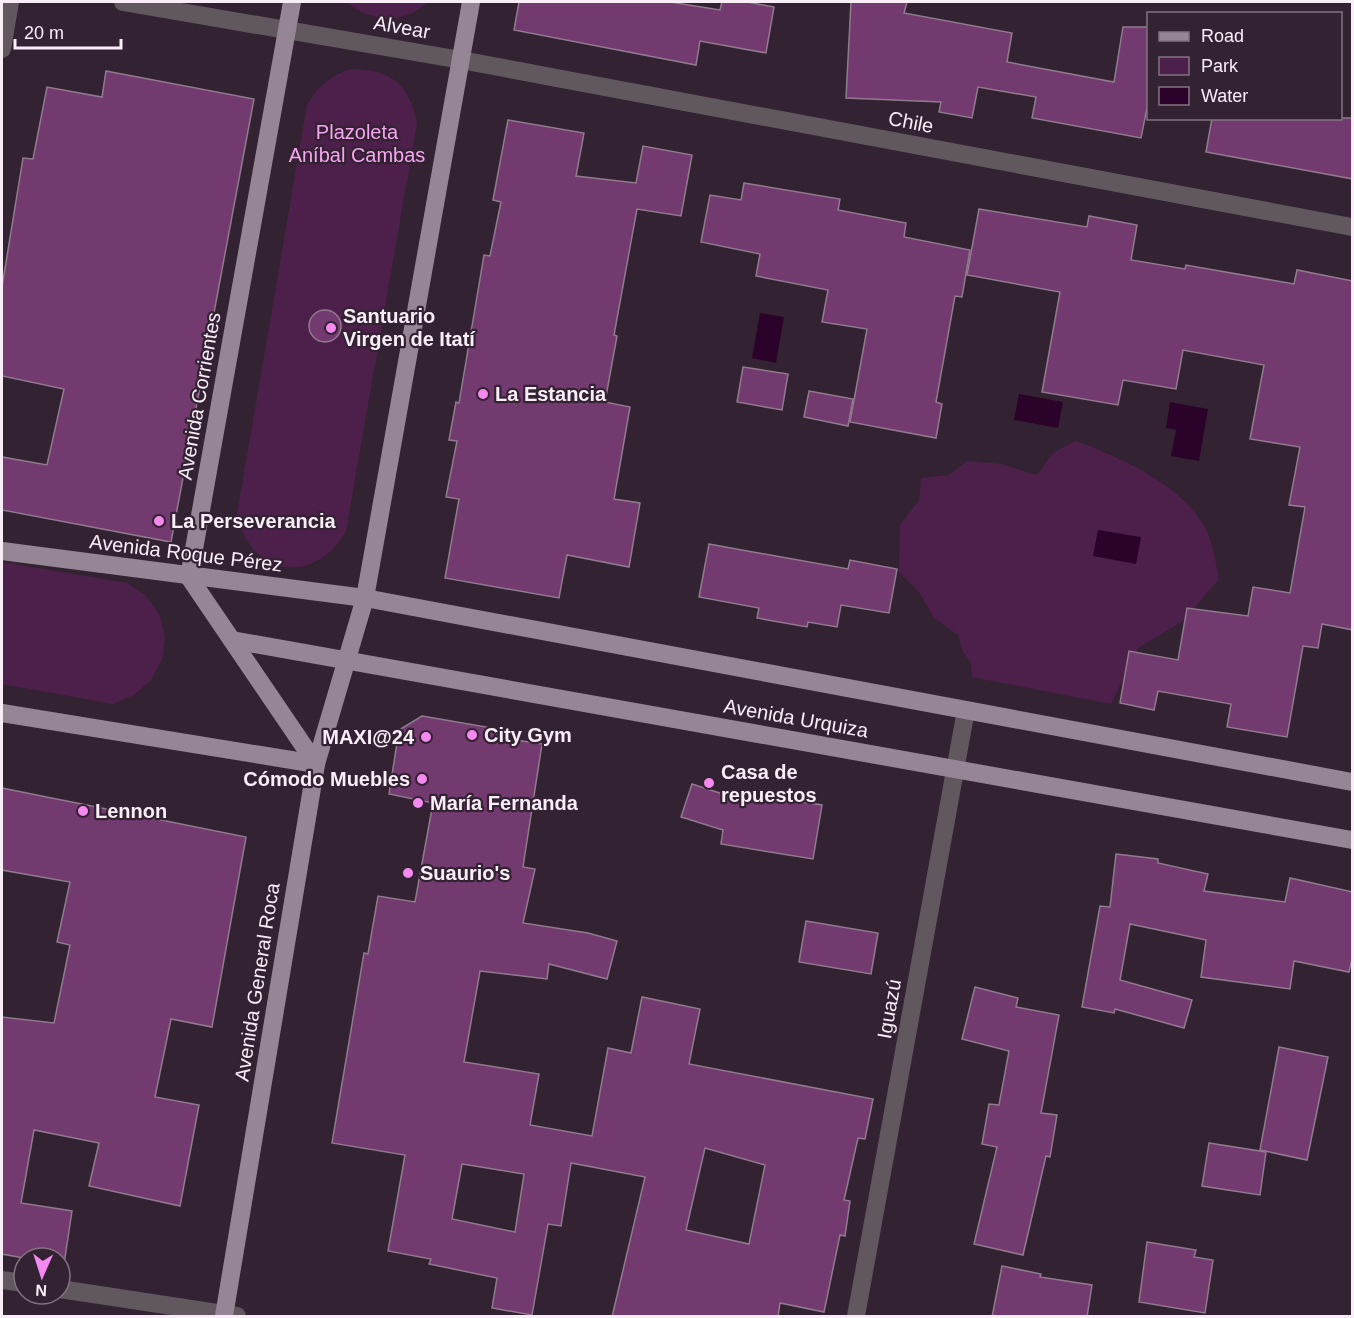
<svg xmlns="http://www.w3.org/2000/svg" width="1354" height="1318" font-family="Helvetica,sans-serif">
	<rect width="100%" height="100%" fill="#332232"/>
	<!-- green -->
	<g fill="#4c204a">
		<path d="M 346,2 L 427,2 C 405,25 370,22 346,2 Z"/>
		<path d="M 350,69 C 390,69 409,83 417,123 L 346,531 C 315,587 249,576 237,514 L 307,105 C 318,86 329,77 350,69 Z"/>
		<path d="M 1075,441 C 1120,457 1188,487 1208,534 C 1214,547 1216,565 1219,579 L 1183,621 L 1138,648 L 1111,704 L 972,677 L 971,663 L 963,652 L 958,635 L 933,617 L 920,593 L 899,572 L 900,525 L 919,500 L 921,478 L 949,475 L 967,461 L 1002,464 L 1037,475 L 1053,453 Z"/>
		<path d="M 2,562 L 127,583 L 146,596 L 159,614 L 165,637 L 162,660 L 151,680 L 134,695 L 113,704 L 2,684 Z"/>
	</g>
	<!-- water -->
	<g fill="#2b032a">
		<path d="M 760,313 L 784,317 L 776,363 L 752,358 Z"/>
		<path d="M 1019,394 L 1063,402 L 1058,428 L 1014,420 Z"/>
		<path d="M 1170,402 L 1208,409 L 1199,461 L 1171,456 L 1176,430 L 1166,428 Z"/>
		<path d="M 1098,530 L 1141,537 L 1136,564 L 1093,556 Z"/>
	</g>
	<!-- building -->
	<g fill="#733a70" stroke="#907b8e" stroke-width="1.5" fill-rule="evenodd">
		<path d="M 519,2 L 670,2 L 720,10 L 722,2 L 747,2 L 774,7 L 766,53 L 700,41 L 696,65 L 514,30 Z"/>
		<path d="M 851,2 L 907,2 L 904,13 L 1012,33 L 1007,62 L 1114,82 L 1123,27 L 1149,27 L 1149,98 L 1141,138 L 1032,118 L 1036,97 L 978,87 L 972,118 L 939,112 L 941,102 L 846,98 Z"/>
		<path d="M 106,71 L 254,99 L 171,542 L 2,510 L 2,457 L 47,465 L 64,389 L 2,376 L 2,287 L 23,158 L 33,159 L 47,87 L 102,97 Z"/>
		<path d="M 1212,118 L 1353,118 L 1353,179 L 1206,152 Z"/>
		<path d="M 508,120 L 584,133 L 576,176 L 636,183 L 643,146 L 692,155 L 681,216 L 637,209 L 614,335 L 617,336 L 605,402 L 630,407 L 614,499 L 640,503 L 629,567 L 567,555 L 559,598 L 445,578 L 459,499 L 446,497 L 457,441 L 449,440 L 456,402 L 459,403 L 484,255 L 490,256 L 501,202 L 493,200 Z"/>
		<path d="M 744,183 L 840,199 L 838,210 L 906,223 L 904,237 L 970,250 L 962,297 L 955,296 L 936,402 L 942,404 L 936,438 L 850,422 L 867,329 L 822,322 L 828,290 L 756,276 L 760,254 L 701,242 L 710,195 L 741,200 Z"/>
		<path d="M 979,209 L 1087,227 L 1089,216 L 1137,225 L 1131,260 L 1185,269 L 1186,265 L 1294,284 L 1297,270 L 1353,281 L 1353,630 L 1322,624 L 1318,648 L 1303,646 L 1287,737 L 1227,727 L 1231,704 L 1158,691 L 1154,710 L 1120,703 L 1129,651 L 1178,660 L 1187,608 L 1248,616 L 1253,587 L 1290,593 L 1305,507 L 1289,505 L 1300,447 L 1250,439 L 1264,365 L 1183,350 L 1176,389 L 1123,380 L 1118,405 L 1042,392 L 1060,292 L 967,275 Z"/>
		<circle cx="325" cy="326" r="16"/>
		<path d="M 743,367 L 788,374 L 782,410 L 737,402 Z"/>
		<path d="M 809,391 L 853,399 L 848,426 L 804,417 Z"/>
		<path d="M 709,544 L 848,569 L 850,560 L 897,569 L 889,613 L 841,605 L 837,627 L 808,622 L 807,627 L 757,618 L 759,608 L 699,597 Z"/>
		<path d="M 422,716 L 498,729 L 496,737 L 542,744 L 523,867 L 535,869 L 523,923 L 588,933 L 617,941 L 607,979 L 549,964 L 547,979 L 480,971 L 464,1062 L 539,1074 L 530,1125 L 592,1136 L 608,1048 L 631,1053 L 642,997 L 700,1009 L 689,1064 L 873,1099 L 865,1139 L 858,1138 L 844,1200 L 850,1201 L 845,1236 L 840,1235 L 824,1312 L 780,1303 L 778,1317 L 612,1317 L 645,1177 L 571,1163 L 561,1226 L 548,1224 L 532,1315 L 492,1308 L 497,1278 L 429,1264 L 431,1259 L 388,1251 L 405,1155 L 332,1143 L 364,953 L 368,954 L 378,896 L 415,902 L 433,803 L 389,794 L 399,730 ZM 705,1148 L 765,1165 L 749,1244 L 686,1230 ZM 462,1164 L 524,1174 L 515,1232 L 452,1219 Z"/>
		<path d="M 692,784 L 729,796 L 730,791 L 822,805 L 813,859 L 721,844 L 723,830 L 681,817 Z"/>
		<path d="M 2,788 L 246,837 L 212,1027 L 171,1019 L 155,1097 L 199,1105 L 180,1206 L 89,1186 L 99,1143 L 34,1130 L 21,1203 L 72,1211 L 64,1264 L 60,1264 L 60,1258 L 24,1258 L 2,1254 L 2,1017 L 54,1023 L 70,945 L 57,942 L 70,882 L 2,870 Z"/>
		<path d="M 1116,854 L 1158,859 L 1158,863 L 1208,874 L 1204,891 L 1285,902 L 1290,878 L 1353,892 L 1353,955 L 1349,972 L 1294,961 L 1290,989 L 1201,977 L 1206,940 L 1130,924 L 1120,980 L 1192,1000 L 1184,1028 L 1115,1009 L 1114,1013 L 1082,1007 L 1100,906 L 1110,907 Z"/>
		<path d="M 806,921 L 878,933 L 871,974 L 799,962 Z"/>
		<path d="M 975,987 L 1018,998 L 1016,1007 L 1059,1015 L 1041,1113 L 1057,1115 L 1050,1157 L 1046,1156 L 1023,1255 L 974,1244 L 997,1147 L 982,1144 L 989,1104 L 999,1105 L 1009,1051 L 962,1039 Z"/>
		<path d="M 1279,1047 L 1328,1057 L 1307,1160 L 1260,1150 Z"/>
		<path d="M 1209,1143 L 1266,1152 L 1260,1195 L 1202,1186 Z"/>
		<path d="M 1147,1242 L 1196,1250 L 1194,1257 L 1213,1260 L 1205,1313 L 1139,1302 Z"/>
		<path d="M 1002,1266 L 1041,1274 L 1040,1277 L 1092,1285 L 1087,1317 L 992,1317 Z"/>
	</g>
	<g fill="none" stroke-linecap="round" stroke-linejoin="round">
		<!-- minor -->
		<g stroke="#60575f" stroke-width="18">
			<path d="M 123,2 L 461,60 L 1352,227"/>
			<path d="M 2,49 L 10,2"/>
			<path d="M 2,1280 L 24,1283"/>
			<path d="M 60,1289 L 237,1316"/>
			<path d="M 856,1316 L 966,710"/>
		</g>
		<!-- major -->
		<g stroke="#968595" stroke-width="18">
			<path d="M 292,2 L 189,577 L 316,764"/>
			<path d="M 2,551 L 365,598 L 1352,782"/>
			<path d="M 232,640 L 1352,840"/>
			<path d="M 2,713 L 316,764"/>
			<path d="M 224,1316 L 316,764 L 365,598 L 471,2"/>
		</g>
	</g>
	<!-- markers -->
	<g fill="#f589ef" stroke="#332232" stroke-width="2">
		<circle cx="331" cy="328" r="6"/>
		<circle cx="483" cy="394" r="6"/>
		<circle cx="159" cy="521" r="6"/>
		<circle cx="472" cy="735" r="6"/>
		<circle cx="426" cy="737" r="6"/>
		<circle cx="422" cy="779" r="6"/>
		<circle cx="709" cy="783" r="6"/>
		<circle cx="418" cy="803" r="6"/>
		<circle cx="83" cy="811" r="6"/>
		<circle cx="408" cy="873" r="6"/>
	</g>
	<g text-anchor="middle" stroke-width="4.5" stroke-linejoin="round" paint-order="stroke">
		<!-- street labels -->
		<g font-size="20" fill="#f9edf8" stroke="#332232">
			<text transform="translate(402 27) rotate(10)" y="7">Alvear</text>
			<text transform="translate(911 122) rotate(11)" y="7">Chile</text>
			<text transform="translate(199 396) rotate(-80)" y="7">Avenida Corrientes</text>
			<text transform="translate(186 553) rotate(7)" y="7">Avenida Roque Pérez</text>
			<text transform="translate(796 718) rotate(10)" y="7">Avenida Urquiza</text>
			<text transform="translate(257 982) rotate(-81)" y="7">Avenida General Roca</text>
			<text transform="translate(889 1009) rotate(-80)" y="7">Iguazú</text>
		</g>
		<!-- park labels -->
		<g font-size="20" fill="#f7a4f1" stroke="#332232">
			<text x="357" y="139">Plazoleta<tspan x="357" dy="23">Aníbal Cambas</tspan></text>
		</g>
		<!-- poi labels -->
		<g font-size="20" font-weight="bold" fill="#f9edf8" stroke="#332232" text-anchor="start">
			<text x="343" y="323">Santuario<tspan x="343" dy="23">Virgen de Itatí</tspan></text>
			<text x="495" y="401">La Estancia</text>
			<text x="171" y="528">La Perseverancia</text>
			<text x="484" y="742">City Gym</text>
			<text x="414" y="744" text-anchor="end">MAXI@24</text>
			<text x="721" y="779">Casa de<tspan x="721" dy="23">repuestos</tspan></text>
			<text x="410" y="786" text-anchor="end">Cómodo Muebles</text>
			<text x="430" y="810">María Fernanda</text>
			<text x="95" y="818">Lennon</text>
			<text x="420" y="880">Suaurio's</text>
		</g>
	</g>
	<!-- border -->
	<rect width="1354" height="1318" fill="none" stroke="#f9edf8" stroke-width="6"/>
	<!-- legend -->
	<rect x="1147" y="12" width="195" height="108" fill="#332232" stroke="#827381" stroke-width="1.5"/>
	<rect x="1159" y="32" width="30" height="9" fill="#968595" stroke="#827381" stroke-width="1.5"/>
	<text x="1201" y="42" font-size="18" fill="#f9edf8">Road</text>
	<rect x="1159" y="57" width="30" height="18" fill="#4c204a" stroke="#827381" stroke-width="1.5"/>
	<text x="1201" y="72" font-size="18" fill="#f9edf8">Park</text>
	<rect x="1159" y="87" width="30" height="18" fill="#2b032a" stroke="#827381" stroke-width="1.5"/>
	<text x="1201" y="102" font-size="18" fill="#f9edf8">Water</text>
	<!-- north arrow -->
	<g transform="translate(42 1276) rotate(183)"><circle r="28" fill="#332232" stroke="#827381" stroke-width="1.5"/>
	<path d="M0-4.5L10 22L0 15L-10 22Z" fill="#f589ef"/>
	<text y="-9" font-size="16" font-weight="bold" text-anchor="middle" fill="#f9edf8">N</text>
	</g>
	<!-- scale -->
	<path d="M15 39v9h106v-9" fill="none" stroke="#f9edf8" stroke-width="3"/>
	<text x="24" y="39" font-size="18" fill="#f9edf8" stroke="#332232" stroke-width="4.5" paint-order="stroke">20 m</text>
</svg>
